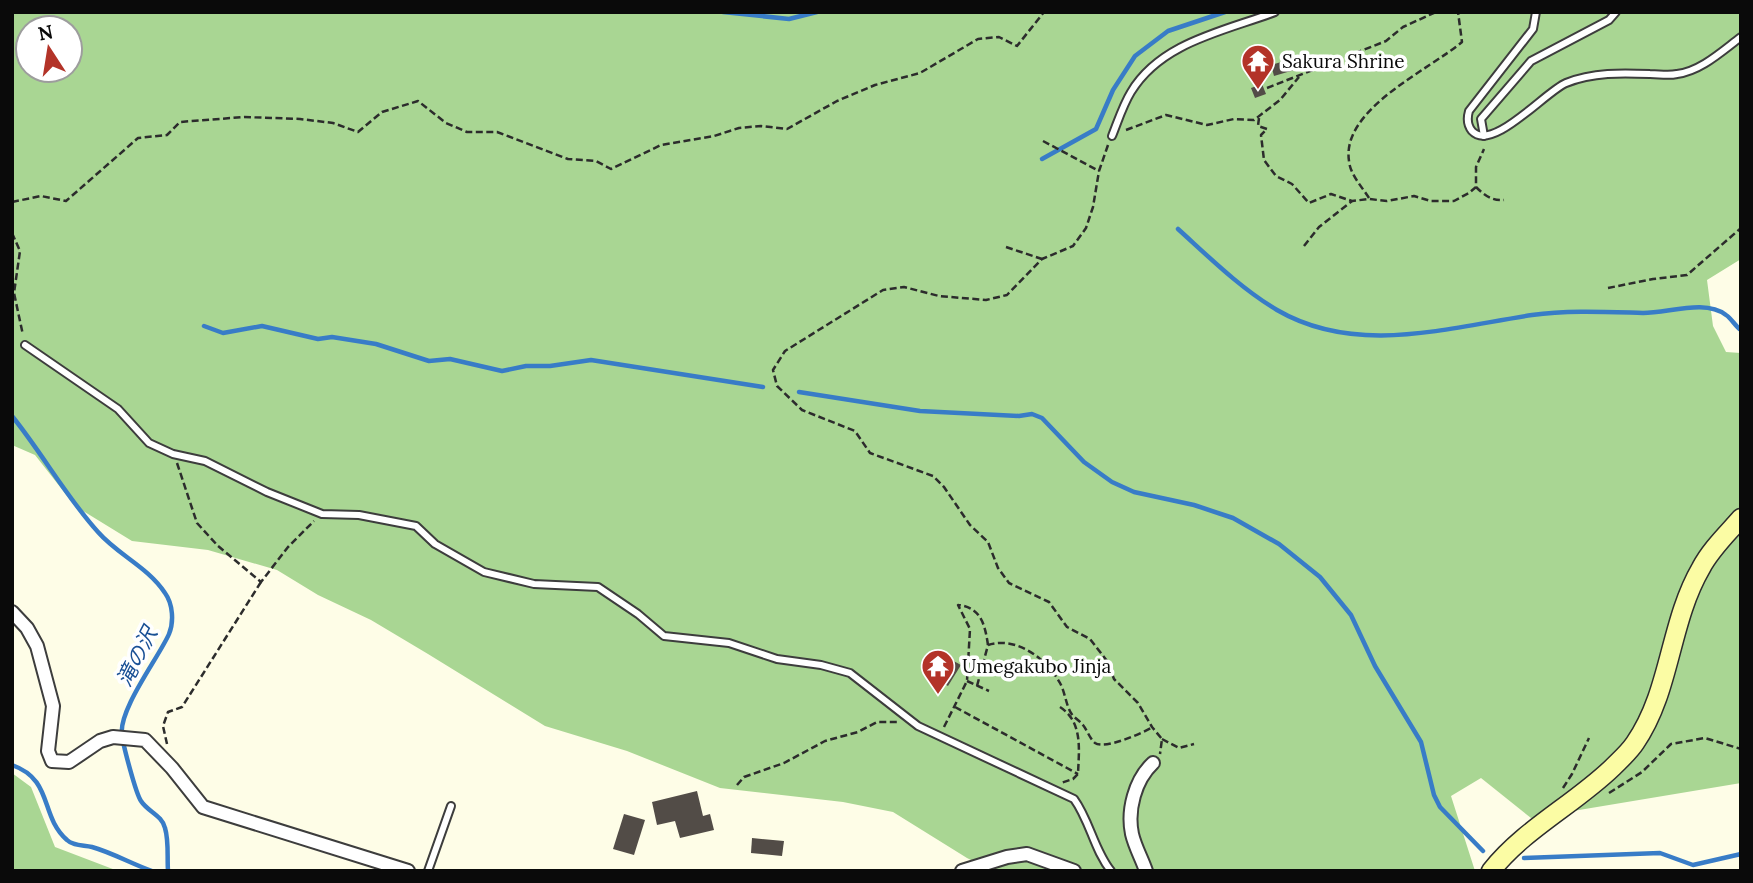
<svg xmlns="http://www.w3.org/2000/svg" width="1753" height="883" font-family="Lora,'Noto Sans JP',serif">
	<rect width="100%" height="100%" fill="#fefde7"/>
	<!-- forest -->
	<g fill="#a9d693" fill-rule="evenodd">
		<path d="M 12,12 L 1741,12 L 1741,259 L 1707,280 L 1713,326 L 1726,352 L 1741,353 L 1741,783 L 1531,818 L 1481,778 L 1451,796 L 1475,871 L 993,871 L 967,858 L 893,812 L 843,802 L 720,788 L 627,751 L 545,726 L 428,654 L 371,620 L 318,595 L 277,570 L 208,550 L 132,541 L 75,506 L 35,455 L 12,445 ZM 28,28 L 70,28 L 70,70 L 28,70 Z"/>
		<path d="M 12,773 L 31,787 L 55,847 L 118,871 L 12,871 Z"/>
	</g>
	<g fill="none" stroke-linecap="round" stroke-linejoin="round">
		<!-- stream -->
		<g stroke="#387cc7" stroke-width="4.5">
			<path d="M 723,12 L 789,19 L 817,12"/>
			<path d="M 1042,159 L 1096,129 L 1113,90 L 1135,56 L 1168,31 L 1225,12"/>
			<path d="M 1178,229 C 1209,257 1240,288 1277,310 C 1356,356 1447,328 1532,315 C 1568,310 1607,312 1643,313 C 1669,313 1705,299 1726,315 C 1732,319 1735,326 1741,330"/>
			<path d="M 204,326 L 223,333 L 262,326 L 318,339 L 332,337 L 376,344 L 429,361 L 450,359 L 502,371 L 526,366 L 550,366 L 591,360 L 763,387"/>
			<path d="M 799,392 L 920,411 L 1019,416 L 1032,414 L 1042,418 L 1084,462 L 1112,482 L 1134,492 L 1194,505 L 1233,518 L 1279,544 L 1320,577 L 1351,615 L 1375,666 L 1421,742 L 1434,795 L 1440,807 L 1483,851"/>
			<path d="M 12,416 C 42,453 67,498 98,532 C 118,555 148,567 165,593 C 173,604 174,622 169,634 C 159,657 118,710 122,735 C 123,745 136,794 141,801 C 148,812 162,815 165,828 C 169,841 167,857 168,871"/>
			<path d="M 12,765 C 54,780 39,815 67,840 C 73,846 83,845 92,847 C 113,853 132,864 152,871"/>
			<path d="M 1524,858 L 1660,853 L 1693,865 L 1741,854"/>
		</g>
	</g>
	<!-- building -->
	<g fill="#524c47">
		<path d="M 1298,57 L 1301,68 L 1274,76 L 1271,65 Z"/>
		<path d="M 1262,84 L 1266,94 L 1255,98 L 1251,88 Z"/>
		<path d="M 948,658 L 961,665 L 948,686 L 936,679 Z"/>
		<path d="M 697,791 L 703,816 L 710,814 L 714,830 L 680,838 L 675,821 L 657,825 L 652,802 Z"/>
		<path d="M 624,814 L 645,820 L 634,855 L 613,849 Z"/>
		<path d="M 752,838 L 784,841 L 782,856 L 751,853 Z"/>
	</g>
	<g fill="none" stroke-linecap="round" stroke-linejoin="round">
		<defs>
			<g id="lane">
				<path d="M 1536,12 L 1533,29 L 1469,111 C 1467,118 1467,125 1472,131 C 1492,153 1546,91 1566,83 C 1593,72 1622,73 1650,74 C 1659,74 1668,76 1677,74 C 1701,71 1722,51 1741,37"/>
				<path d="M 1112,136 C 1118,121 1123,105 1131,92 C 1161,42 1225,31 1275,12"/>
				<path d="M 1484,136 L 1481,119 L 1531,61 L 1609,20 L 1616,12"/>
				<path d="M 25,345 L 118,409 L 149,443 L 173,454 L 205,461 L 267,492 L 322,514 L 359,515 L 416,526 L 435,544 L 484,572 L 534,584 L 598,587 L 638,614 L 664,636 L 729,643 L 777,659 L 821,665 L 850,673 L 918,726 L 1074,799 C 1090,821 1094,850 1111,871"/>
				<path d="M 428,871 L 451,806"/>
			</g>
			<g id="street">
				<path d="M 12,612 L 27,628 L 37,646 L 53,706 L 48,751 L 52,761 L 69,762 L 100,741 L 113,737 L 145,740 L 172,768 L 203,807 L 408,871"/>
				<path d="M 962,871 L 1007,857 L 1027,854 L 1074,871"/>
				<path d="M 1146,871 C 1142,859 1135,847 1132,834 C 1127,810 1135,780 1153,763"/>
			</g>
			<path id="secondary" d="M 1491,871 C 1524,829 1575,804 1613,767 C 1621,759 1629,752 1635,743 C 1671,691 1669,623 1701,568 C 1711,549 1727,534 1741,518"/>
		</defs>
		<!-- lane casing -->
		<use href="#lane" stroke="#3d3d3d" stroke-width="10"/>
		<!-- street casing -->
		<use href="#street" stroke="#3d3d3d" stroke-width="16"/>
		<!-- secondary casing -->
		<use href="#secondary" stroke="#2c2c2c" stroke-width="21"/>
		<!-- path -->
		<g stroke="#2c2c2c" stroke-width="2.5" stroke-dasharray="7 3.5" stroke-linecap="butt">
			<path d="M 1267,88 L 1386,41 L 1403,27 L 1436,12"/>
			<path d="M 1259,118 L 1258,126 L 1267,129 L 1261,135 L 1264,160 L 1276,176 L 1292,184 L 1309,203 L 1331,194 L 1352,201 L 1369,199 L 1387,201 L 1414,196 L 1431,201 L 1454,201 L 1469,193 L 1476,187 L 1476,167 L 1484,149"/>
			<path d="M 1126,130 L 1166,115 L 1207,125 L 1234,119 L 1254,120 L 1280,100 L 1299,77"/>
			<path d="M 1043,141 L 1099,171"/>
			<path d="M 1108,145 L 1099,171 L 1093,207 L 1086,228 L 1073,246 L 1042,259 L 1007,295 L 986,300 L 939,296 L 904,287 L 883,290 L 785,351 L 773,370 L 777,386 L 802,410 L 855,431 L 870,453 L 933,476 L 944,487 L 970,525 L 988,542 L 998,568 L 1009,583 L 1049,602 L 1067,627 L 1090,639 L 1107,661 L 1114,679 L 1138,703 L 1152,727 L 1162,739 L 1160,754"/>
			<path d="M 1476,187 C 1484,195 1492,201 1504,200"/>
			<path d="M 1369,198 C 1362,187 1350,174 1349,161 C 1341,109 1429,70 1462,42 L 1458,12"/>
			<path d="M 12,202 L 41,196 L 66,201 L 138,138 L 167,135 L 180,122 L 244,117 L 300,119 L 333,123 L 358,132 L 382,112 L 418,101 L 446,123 L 467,132 L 497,132 L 568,159 L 596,161 L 611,169 L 661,145 L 714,136 L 739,128 L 761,126 L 787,129 L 837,101 L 875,85 L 920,73 L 978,39 L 999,37 L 1017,46 L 1044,12"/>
			<path d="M 12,233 L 20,251 L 14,293 L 23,335"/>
			<path d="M 1304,246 L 1319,227 L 1352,201"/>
			<path d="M 1006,247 L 1042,259"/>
			<path d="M 1608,288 L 1653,279 L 1687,275 L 1741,228"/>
			<path d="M 177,463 L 197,523 L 218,546 L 261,582 L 288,547 L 314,521"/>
			<path d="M 967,681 L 989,691"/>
			<path d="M 977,686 L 988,645 C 1016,636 1046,658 1060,683 C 1065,692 1066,705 1071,713 C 1074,718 1080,721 1083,725 C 1087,730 1090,739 1095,743 C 1105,750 1142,733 1151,728"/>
			<path d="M 955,707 L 1078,774"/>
			<path d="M 1060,707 C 1083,722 1079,749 1078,774 L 1073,779 L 1061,783"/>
			<path d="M 944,727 L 967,681 L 970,629 L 958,605 C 981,607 985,625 988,645"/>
			<path d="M 1162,739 L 1179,748 L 1194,744"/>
			<path d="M 167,744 L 163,726 L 168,712 L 182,707 L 261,582"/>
			<path d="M 737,785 L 744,777 L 784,763 L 825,741 L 858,732 L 877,722 L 897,722"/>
			<path d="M 1563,788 L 1572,774 L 1589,738"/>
			<path d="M 1609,793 L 1642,772 L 1671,744 L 1705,738 L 1741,749"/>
		</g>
		<!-- lane -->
		<use href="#lane" stroke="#fff" stroke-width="6"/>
		<!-- street -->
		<use href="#street" stroke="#fff" stroke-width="12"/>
		<!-- secondary -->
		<use href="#secondary" stroke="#fbfca4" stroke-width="18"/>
	</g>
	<!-- icons -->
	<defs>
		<symbol id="temple-pin" viewBox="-11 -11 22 30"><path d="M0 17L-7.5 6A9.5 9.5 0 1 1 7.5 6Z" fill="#b33328" stroke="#fff"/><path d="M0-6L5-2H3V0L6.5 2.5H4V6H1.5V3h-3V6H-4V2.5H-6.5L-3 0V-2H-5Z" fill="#fff"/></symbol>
	</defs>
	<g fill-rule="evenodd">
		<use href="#temple-pin" x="1239" y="42" width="38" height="52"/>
		<use href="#temple-pin" x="919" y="647" width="38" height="52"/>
	</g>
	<g text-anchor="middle" stroke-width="7" stroke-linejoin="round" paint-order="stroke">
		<!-- poi labels -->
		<g font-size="19" fill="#0a0a0a" stroke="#fff" text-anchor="start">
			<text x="1282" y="68">Sakura Shrine</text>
			<text x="962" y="673">Umegakubo Jinja</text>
		</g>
		<!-- water labels -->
		<g font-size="21" font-style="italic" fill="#195095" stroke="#fff">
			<text transform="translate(137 657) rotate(-63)" y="7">滝の沢</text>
		</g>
	</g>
	<!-- border -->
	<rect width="1753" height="883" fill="none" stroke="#0a0a0a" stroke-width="28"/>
	<!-- north arrow -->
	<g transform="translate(49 49) rotate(348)"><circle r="33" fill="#ffffff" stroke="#9d9d9d" stroke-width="2"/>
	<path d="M0-5L12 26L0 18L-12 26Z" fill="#b33328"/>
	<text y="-10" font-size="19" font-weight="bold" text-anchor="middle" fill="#0a0a0a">N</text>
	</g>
</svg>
